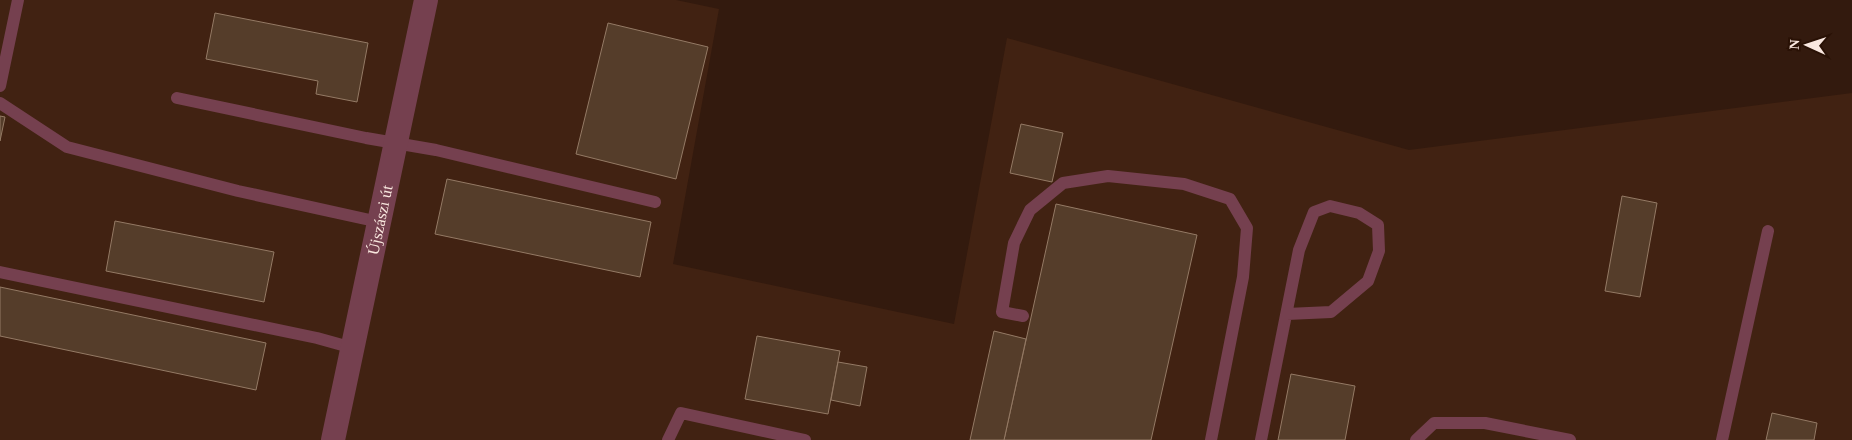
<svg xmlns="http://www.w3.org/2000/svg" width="1852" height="440" font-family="'Times New Roman',serif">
	<rect width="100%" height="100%" fill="#331a0e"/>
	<!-- built -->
	<path fill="#412212" d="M 0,0 L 676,0 L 719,9 L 673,264 L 954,324 L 1007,38 L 1409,150 L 1852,93 L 1852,440 L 0,440 Z"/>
	<!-- building -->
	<g fill="#553d2a" stroke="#947a65">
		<path d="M 215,13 L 368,43 L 357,102 L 316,94 L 318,81 L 206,59 Z"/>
		<path d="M 608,23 L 708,47 L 676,179 L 576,154 Z"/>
		<path d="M 0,116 L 5,117 L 0,141 Z"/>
		<path d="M 1021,124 L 1063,133 L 1052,182 L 1010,173 Z"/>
		<path d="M 447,179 L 651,222 L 640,277 L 435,234 Z"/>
		<path d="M 1622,196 L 1657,203 L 1640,297 L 1605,291 Z"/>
		<path d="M 1056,204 L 1197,235 L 1151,440 L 1004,440 Z"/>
		<path d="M 115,221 L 274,252 L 264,302 L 106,271 Z"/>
		<path d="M 0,287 L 266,343 L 256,390 L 0,336 Z"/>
		<path d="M 994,331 L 1026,339 L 1004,440 L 970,440 Z"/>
		<path d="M 757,336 L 840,351 L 828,414 L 745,399 Z"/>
		<path d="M 838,362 L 867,367 L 860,406 L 831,400 Z"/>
		<path d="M 1291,374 L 1355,386 L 1345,440 L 1278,440 Z"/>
		<path d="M 1772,413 L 1817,423 L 1814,440 L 1766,440 Z"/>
	</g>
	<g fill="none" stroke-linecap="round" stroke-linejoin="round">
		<!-- service -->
		<g stroke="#75404f" stroke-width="12">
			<path d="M 0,86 L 18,0"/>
			<path d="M 177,98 L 366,138 L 436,150 L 655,202"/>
			<path d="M 0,103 L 67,147 L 238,191 L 379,222"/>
			<path d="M 0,272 L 317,338 L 353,348"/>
			<path d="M 1023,316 L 1002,312 L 1014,243 L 1030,210 L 1063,183 L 1108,176 L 1184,184 L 1230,199 L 1247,228 L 1243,277 L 1211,440"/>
			<path d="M 668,440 L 681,413 L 805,440"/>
			<path d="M 1261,440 L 1299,250 L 1314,212 L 1330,206 L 1359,213 L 1378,225 L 1379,251 L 1368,281 L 1331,312 L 1287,314"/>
			<path d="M 1416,440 L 1434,423 L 1485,423 L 1570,440"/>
			<path d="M 1722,440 L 1768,231"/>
		</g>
		<!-- minor -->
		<path stroke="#75404f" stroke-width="24" id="s1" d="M 333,440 L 426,0"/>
	</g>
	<g text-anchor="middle" stroke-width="5" stroke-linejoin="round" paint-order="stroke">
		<!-- street labels -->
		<g font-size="16" fill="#f9e7df" stroke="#291105">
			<text dy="6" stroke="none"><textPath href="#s1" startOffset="225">Újszászi út</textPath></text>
		</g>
	</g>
	<!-- north arrow -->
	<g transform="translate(1807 45) rotate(273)" stroke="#291105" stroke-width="4" paint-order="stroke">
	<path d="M0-4L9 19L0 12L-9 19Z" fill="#f9e7df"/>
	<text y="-8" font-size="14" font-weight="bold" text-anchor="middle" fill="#f9e7df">N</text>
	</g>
</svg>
